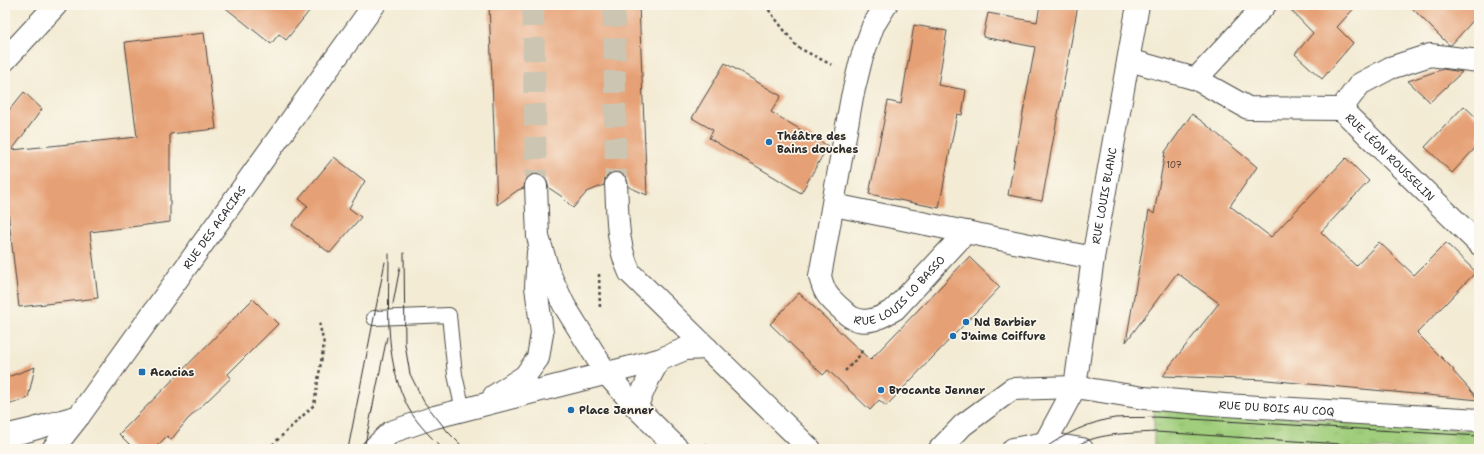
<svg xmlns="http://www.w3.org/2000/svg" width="1484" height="454" font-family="'Shantell Sans',sans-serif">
	<defs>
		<pattern id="grass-tufts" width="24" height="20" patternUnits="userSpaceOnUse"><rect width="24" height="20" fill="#a0ce7c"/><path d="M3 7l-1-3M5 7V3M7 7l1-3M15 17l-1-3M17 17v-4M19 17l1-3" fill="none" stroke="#8ab16b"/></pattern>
	</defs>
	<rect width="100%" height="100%" fill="#fbf7ec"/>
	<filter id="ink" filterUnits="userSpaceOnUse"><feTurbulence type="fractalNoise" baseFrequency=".025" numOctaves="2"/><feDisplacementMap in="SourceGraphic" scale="8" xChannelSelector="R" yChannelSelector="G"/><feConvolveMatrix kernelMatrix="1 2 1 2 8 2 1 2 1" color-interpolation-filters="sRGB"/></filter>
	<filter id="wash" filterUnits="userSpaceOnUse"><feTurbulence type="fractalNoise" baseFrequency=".012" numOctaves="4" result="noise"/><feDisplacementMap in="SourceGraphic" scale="16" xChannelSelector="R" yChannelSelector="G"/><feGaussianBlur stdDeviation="0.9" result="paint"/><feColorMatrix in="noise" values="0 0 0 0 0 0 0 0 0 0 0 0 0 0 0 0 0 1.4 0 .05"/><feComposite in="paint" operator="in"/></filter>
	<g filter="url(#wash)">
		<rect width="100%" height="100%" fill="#f3ebd4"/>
		<!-- grass -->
		<path fill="url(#grass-tufts)" stroke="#667c54" d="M 1154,408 L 1479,431 L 1479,449 L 1154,449 Z"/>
		<g id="blocks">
			<!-- building -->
			<g fill="#e6a074">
				<path d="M 222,5 L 314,5 L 286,40 L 279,34 L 271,44 Z"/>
				<path d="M 489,5 L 639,5 L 647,195 L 629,187 L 626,177 L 621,173 L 615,172 L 609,174 L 605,178 L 604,185 L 587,192 L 573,208 L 561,196 L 549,188 L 546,179 L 541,175 L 535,174 L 530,175 L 525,180 L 524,188 L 518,190 L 497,205 Z"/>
				<path d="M 1040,5 L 1078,5 L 1042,201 L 1008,195 L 1035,47 L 983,37 L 988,13 L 1037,22 Z"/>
				<path d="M 1286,5 L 1357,5 L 1337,27 L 1353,43 L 1322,79 L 1295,54 L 1313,33 Z"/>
				<path d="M 1409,5 L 1479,5 L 1479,14 L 1451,45 L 1449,45 Z"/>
				<path d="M 914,25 L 947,31 L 938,85 L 966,90 L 962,115 L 957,114 L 939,208 L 869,194 L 888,101 L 901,104 Z"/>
				<path d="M 204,33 L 216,129 L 170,134 L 170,222 L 90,232 L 98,298 L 19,307 L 5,185 L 5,115 L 24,92 L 42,109 L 12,150 L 137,137 L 125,42 Z"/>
				<path d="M 725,63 L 781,96 L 771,112 L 828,146 L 801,193 L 709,138 L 713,130 L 692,118 Z"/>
				<path d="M 1443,69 L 1462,72 L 1430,102 L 1408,81 Z"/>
				<path d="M 1464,106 L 1479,120 L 1479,144 L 1452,173 L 1425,147 Z"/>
				<path d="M 1192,114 L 1204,123 L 1257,167 L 1230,206 L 1271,237 L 1346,158 L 1369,181 L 1321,232 L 1356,266 L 1379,242 L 1414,275 L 1446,243 L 1476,272 L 1417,333 L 1454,370 L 1453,371 L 1479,400 L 1267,380 L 1163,376 L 1170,367 L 1169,367 L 1219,303 L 1177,273 L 1126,342 L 1149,210 L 1154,214 L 1165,152 Z"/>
				<path d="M 334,157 L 365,181 L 349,208 L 361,217 L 330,253 L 292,225 L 308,206 L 299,199 Z"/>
				<path d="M 969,257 L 1000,287 L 886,406 L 879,400 L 870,410 L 828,370 L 823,375 L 770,324 L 799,293 L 870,360 Z"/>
				<path d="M 253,299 L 278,324 L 228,374 L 231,378 L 187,420 L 171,440 L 167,436 L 154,449 L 134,449 L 119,434 Z"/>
				<path d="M 35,367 L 28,398 L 5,406 L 5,378 Z"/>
			</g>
		</g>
	</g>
	<g filter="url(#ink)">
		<use href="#blocks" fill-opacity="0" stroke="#494844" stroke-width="1"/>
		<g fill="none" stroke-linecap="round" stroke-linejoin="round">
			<!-- secondary-tunnel -->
			<g stroke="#cbc5b2" stroke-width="22" stroke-dasharray="22 11" stroke-linecap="butt">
				<path d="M 533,5 L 536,186"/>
				<path d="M 614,5 L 616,184"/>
			</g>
			<defs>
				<path id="lane" d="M 374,318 L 449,315 L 455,375 L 463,410"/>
				<g id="street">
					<path id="s1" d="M 886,5 L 873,26 L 861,60 L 852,97 L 820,276 C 824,292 827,296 839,307 C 843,310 847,315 851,317 C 866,326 882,317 895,309 L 966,232"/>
					<path d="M 5,60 L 56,5"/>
					<path id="s2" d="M 1129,60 L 1196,79 L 1248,108 L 1341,109 L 1479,244"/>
					<path d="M 1196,79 L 1265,5"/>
					<path d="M 1341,109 L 1360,84 L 1390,68 L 1430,55 L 1479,61"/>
					<path d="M 834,205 L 1093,258"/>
					<path d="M 5,436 L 30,430 L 79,416"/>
				</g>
				<g id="secondary">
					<path d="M 616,184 C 618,216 616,243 630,273 L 810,449"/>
					<path d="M 536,186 L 538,237 L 549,273 L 564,305 L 606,373 L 636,407 L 678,449"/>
					<path d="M 494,396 L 525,376 L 538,358 L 542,333 L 536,287 L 538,252"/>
					<path d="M 636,407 L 648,380 L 659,360"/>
					<path id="s3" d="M 1045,443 L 1075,387 L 1093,258 L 1138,5"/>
					<path id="s4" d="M 53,449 L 79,416 L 374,5"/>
					<path d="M 373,449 L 391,432 L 435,417 L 659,360 L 685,349 L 707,348"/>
					<path id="s5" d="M 940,449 L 963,425 L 1012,389 L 1075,387 L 1144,398 L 1225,405 L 1479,420"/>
					<path d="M 1013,449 L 1045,443 L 1082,449"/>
				</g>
			</defs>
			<!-- lane casing -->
			<use href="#lane" stroke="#494844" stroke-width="16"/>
			<!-- street casing -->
			<use href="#street" stroke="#494844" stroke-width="24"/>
			<!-- secondary casing -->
			<use href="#secondary" stroke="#494844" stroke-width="24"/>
			<!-- path -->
			<g stroke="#494844" stroke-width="2.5" stroke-dasharray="3 3" stroke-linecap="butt">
				<path d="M 765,5 L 797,47 L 832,65"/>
				<path d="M 599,274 L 600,309"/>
				<path d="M 845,371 L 861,354 L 862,348"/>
				<path d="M 705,444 L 710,449"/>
				<path d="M 268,449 L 314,405 L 324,344 L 319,322"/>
			</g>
			<!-- lane -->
			<use href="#lane" stroke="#fff" stroke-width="14"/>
			<!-- street -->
			<use href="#street" stroke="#fff" stroke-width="22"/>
			<!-- secondary -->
			<use href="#secondary" stroke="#fff" stroke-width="22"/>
			<!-- tram -->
			<g stroke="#2b2b2b" stroke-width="1">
				<path d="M 404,253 L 405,345 L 410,374 L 424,402 L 448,432 L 465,449"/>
				<path d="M 389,254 C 389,303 384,356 405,401 C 413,420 429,435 443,449"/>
				<path d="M 393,304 L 400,267"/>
				<path d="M 348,449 L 385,262"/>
				<path d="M 364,449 L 387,337"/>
				<path d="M 1044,449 C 1062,435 1092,421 1115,418 C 1128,417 1142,418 1156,417 L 1479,436"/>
				<path d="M 1071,449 C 1096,432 1127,434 1156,432 L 1418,449"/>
			</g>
		</g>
	</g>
	<!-- markers -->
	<g fill="#1f6fb2" stroke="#fbf7ec" stroke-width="1.5">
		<circle cx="769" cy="142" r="4"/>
		<circle cx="966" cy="322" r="4"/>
		<circle cx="953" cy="336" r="4"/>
		<rect x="138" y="368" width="8" height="8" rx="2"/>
		<circle cx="881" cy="390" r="4"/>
		<circle cx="571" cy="410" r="4"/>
	</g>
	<g text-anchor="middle" stroke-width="3.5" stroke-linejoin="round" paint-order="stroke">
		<!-- number labels -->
		<g font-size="9" fill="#5a483d">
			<text x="1174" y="168">107</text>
		</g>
		<!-- poi labels -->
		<g font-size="11" font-weight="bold" fill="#2b2b2b" stroke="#fbf7ec" text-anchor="start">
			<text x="777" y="140">Théâtre des<tspan x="777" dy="13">Bains douches</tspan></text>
			<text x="974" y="326">Nd Barbier</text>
			<text x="961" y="340">J'aime Coiffure</text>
			<text x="150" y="376">Acacias</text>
			<text x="889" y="394">Brocante Jenner</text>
			<text x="579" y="414">Place Jenner</text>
		</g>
		<!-- street labels -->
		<g font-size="11" fill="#2b2b2b" stroke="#fbf7ec">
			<text dy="4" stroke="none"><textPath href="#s2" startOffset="291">RUE LÉON ROUSSELIN</textPath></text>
			<text dy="4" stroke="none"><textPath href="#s3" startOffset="257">RUE LOUIS BLANC</textPath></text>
			<text dy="4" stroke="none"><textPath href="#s4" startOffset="274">RUE DES ACACIAS</textPath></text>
			<text dy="4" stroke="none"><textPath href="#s1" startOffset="394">RUE LOUIS LO BASSO</textPath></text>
			<text dy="4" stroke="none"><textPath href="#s5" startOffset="360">RUE DU BOIS AU COQ</textPath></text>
		</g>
	</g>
	<!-- margin -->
	<rect width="1484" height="454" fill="none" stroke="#fbf7ec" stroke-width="20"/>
</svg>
